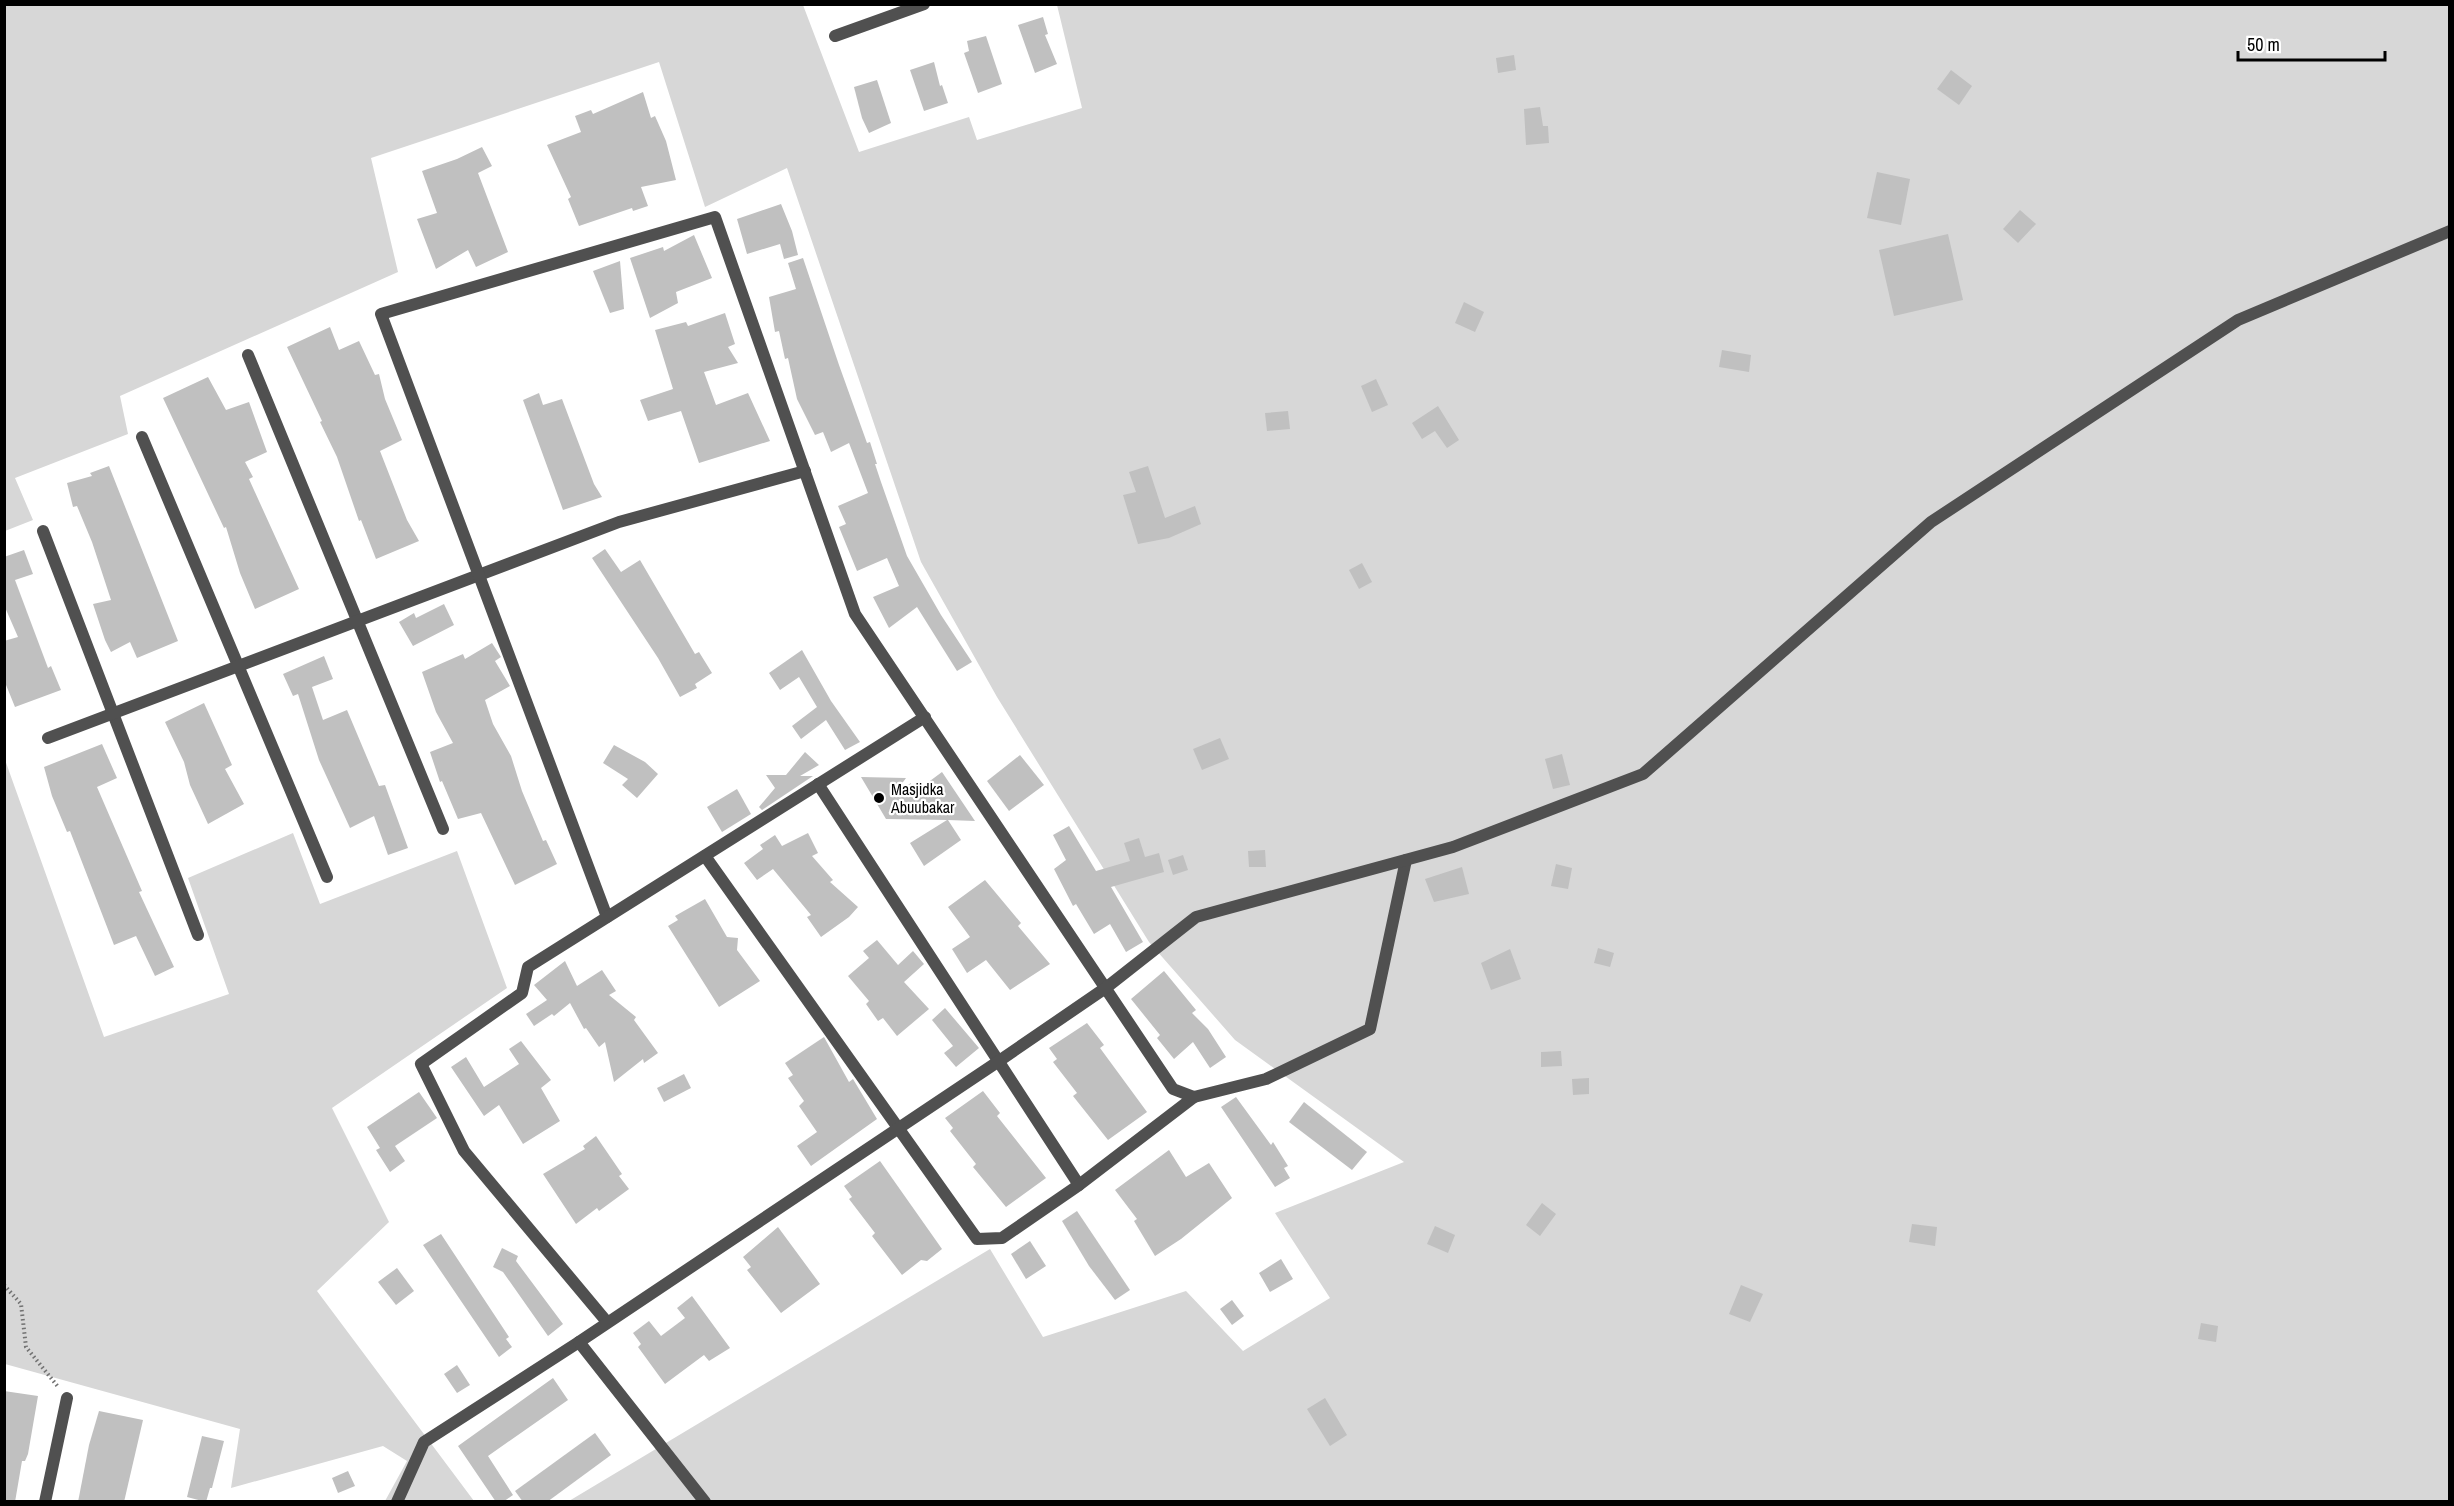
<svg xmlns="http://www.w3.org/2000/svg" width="2454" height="1506" font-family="'Archivo Narrow',sans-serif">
	<rect width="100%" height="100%" fill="#fff"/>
	<!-- green -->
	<g fill="#d7d7d7">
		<path d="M 5,5 L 803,5 L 859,152 L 969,117 L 977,140 L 1082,108 L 1057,5 L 2449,5 L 2449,1501 L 569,1501 L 990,1249 L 1043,1337 L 1186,1291 L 1243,1351 L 1330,1298 L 1275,1213 L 1404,1162 L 1235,1040 L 1149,942 L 997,697 L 921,562 L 787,168 L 705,207 L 659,62 L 371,158 L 398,272 L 120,396 L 128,434 L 15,478 L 33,520 L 5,531 Z"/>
		<path d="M 4,757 L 104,1037 L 229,994 L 188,878 L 293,833 L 320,904 L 457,851 L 507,988 L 332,1108 L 389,1222 L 317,1291 L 474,1501 L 385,1501 L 407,1461 L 383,1446 L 231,1488 L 240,1429 L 5,1364 Z"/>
	</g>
	<!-- building -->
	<g fill="#c0c0c0">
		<path d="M 1043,17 L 1048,34 L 1045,35 L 1057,64 L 1035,73 L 1018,25 Z"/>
		<path d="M 986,36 L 1002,84 L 978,93 L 964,53 L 969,51 L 967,41 Z"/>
		<path d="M 1514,55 L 1516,70 L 1498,73 L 1496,58 Z"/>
		<path d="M 934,62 L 940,86 L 942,85 L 948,103 L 924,111 L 910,70 Z"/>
		<path d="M 1951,70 L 1972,86 L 1959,105 L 1937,89 Z"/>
		<path d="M 877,80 L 891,123 L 869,133 L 862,118 L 854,87 Z"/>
		<path d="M 643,92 L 651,118 L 655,116 L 666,141 L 676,180 L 641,187 L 648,206 L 633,211 L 632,208 L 579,226 L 568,199 L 571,197 L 547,145 L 581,132 L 575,116 L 591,110 L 593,114 Z"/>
		<path d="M 1540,107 L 1543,126 L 1548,126 L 1549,143 L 1526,145 L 1524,109 Z"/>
		<path d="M 482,147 L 492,166 L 478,173 L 508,252 L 476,267 L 468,250 L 436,269 L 417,219 L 437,213 L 422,171 L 457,159 Z"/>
		<path d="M 1877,172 L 1910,179 L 1901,225 L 1867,218 Z"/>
		<path d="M 781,204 L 792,231 L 798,255 L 784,259 L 780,244 L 747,254 L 737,219 Z"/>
		<path d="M 2020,210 L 2036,224 L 2018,243 L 2003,229 Z"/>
		<path d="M 1948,234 L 1963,300 L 1894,316 L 1879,250 Z"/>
		<path d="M 694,235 L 712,278 L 676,292 L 678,303 L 650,318 L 630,258 L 663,247 L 664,251 Z"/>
		<path d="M 803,258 L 839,365 L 867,443 L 870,442 L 877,464 L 875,464 L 881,482 L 907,556 L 941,615 L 972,662 L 957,671 L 917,607 L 889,628 L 873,597 L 899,586 L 887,558 L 857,571 L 839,527 L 846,524 L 838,506 L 868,493 L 849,443 L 831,452 L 823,432 L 815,435 L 797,399 L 788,358 L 785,359 L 779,331 L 775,332 L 769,297 L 796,289 L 788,263 Z"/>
		<path d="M 620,261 L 624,309 L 610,313 L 593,271 Z"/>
		<path d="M 1464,302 L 1484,312 L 1475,332 L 1455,323 Z"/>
		<path d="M 725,313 L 735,344 L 728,347 L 738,363 L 704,372 L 716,405 L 748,393 L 770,441 L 699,463 L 681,411 L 648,421 L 640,400 L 673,389 L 655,330 L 686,322 L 688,326 Z"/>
		<path d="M 330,327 L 339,350 L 359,341 L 375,375 L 379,374 L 385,399 L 402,440 L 380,451 L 407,520 L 419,541 L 376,559 L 361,520 L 359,521 L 337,457 L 320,422 L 322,421 L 287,347 Z"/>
		<path d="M 1722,350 L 1751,355 L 1749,372 L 1719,367 Z"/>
		<path d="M 208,377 L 226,410 L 249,402 L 267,452 L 245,462 L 253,477 L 249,479 L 299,589 L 255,609 L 240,573 L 226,527 L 224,528 L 163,398 Z"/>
		<path d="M 1376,379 L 1388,405 L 1372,412 L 1361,386 Z"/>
		<path d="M 539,393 L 543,405 L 562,399 L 594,484 L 602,497 L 563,510 L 523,400 Z"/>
		<path d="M 1438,406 L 1459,440 L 1447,448 L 1435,431 L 1422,439 L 1412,423 Z"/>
		<path d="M 1288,411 L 1290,429 L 1267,431 L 1265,413 Z"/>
		<path d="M 109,466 L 178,641 L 137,658 L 130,642 L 111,652 L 105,640 L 93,604 L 111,600 L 92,542 L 77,506 L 73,507 L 67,483 L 92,476 L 90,473 Z"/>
		<path d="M 1148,466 L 1165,518 L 1195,506 L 1201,524 L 1169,538 L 1138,544 L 1123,495 L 1136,492 L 1129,472 Z"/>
		<path d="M 605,549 L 621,572 L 640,560 L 695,654 L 699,652 L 712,673 L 695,684 L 697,688 L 680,697 L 658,658 L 592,558 Z"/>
		<path d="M 24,550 L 33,574 L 15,580 L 48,668 L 51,666 L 61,690 L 15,707 L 4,680 L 4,641 L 18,637 L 4,605 L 4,557 Z"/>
		<path d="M 1362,563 L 1372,582 L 1359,589 L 1349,570 Z"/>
		<path d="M 444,604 L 454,625 L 413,646 L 399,622 L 414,613 L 416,618 Z"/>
		<path d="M 492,643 L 501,657 L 495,661 L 510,686 L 485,700 L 493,724 L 511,756 L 522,791 L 543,841 L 546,840 L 557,864 L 515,885 L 481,813 L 458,819 L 442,781 L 440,782 L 430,752 L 453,743 L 436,712 L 422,672 L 463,654 L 465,659 Z"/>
		<path d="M 802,650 L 831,701 L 860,742 L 845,750 L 826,720 L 801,739 L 792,726 L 817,707 L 799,677 L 780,690 L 769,673 Z"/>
		<path d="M 324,656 L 333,679 L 312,687 L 323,720 L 347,710 L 379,786 L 385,785 L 408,848 L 388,855 L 374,816 L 350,828 L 319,760 L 298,694 L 293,696 L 283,674 Z"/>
		<path d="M 204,703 L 232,765 L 225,769 L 244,804 L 208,824 L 190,785 L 184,762 L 165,722 Z"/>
		<path d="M 1220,738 L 1229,759 L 1202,770 L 1193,749 Z"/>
		<path d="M 102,744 L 117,778 L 97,787 L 142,891 L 139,892 L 174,967 L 155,976 L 136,936 L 114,945 L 70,831 L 67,832 L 52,796 L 44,767 Z"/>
		<path d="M 614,745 L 645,762 L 658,774 L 637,798 L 622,785 L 628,779 L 603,763 Z"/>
		<path d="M 805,752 L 819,765 L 800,776 L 813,776 L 762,810 L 759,807 L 775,788 L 766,775 L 786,775 Z"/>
		<path d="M 1562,754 L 1570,785 L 1553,789 L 1545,759 Z"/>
		<path d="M 1020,755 L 1044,785 L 1009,811 L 987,781 Z"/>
		<path d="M 942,772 L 975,821 L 948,820 L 961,840 L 924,866 L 910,843 L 947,820 L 886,819 L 861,777 L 906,778 L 895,793 L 911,783 L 911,795 Z"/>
		<path d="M 737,789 L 751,814 L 722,832 L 707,807 Z"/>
		<path d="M 1069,826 L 1096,871 L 1130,861 L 1124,843 L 1139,838 L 1145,857 L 1159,853 L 1164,872 L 1111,887 L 1143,942 L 1126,952 L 1110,924 L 1094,934 L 1076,904 L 1073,906 L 1054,869 L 1066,860 L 1053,835 Z"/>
		<path d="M 808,833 L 818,853 L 812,856 L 833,880 L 830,882 L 858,907 L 849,917 L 821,937 L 807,917 L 811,915 L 773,869 L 757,880 L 744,863 L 763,849 L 760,845 L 775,835 L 782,846 Z"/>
		<path d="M 1265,850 L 1266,867 L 1249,867 L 1248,851 Z"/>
		<path d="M 1183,855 L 1188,870 L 1173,875 L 1168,860 Z"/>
		<path d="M 1556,864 L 1572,868 L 1568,889 L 1551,886 Z"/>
		<path d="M 1462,867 L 1469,894 L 1434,902 L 1425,879 Z"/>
		<path d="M 985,880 L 1021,923 L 1018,926 L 1050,964 L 1010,990 L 986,960 L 967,973 L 952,949 L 970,937 L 948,907 Z"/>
		<path d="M 705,899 L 727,937 L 738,938 L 737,950 L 760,981 L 719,1007 L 668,926 L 678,920 L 675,916 Z"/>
		<path d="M 877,940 L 898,965 L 913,951 L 924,964 L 904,982 L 929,1009 L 897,1036 L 883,1018 L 878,1021 L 866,1004 L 869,1001 L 848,976 L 869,958 L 863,951 Z"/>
		<path d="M 1598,948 L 1614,953 L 1610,967 L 1594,963 Z"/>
		<path d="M 1510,949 L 1521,979 L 1491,990 L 1481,963 Z"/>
		<path d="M 565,961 L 577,986 L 602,970 L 616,991 L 609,995 L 636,1017 L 634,1020 L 658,1053 L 644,1063 L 643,1059 L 614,1082 L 605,1042 L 599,1047 L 586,1028 L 584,1029 L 570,1003 L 554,1016 L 552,1014 L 534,1026 L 526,1014 L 547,1000 L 534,985 Z"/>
		<path d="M 1164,971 L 1196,1010 L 1192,1013 L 1208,1029 L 1226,1057 L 1210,1068 L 1193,1042 L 1174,1059 L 1157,1038 L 1160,1035 L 1131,999 Z"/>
		<path d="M 945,1008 L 979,1048 L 956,1067 L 944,1053 L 953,1046 L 932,1020 Z"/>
		<path d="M 1087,1023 L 1104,1045 L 1100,1048 L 1147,1112 L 1108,1140 L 1073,1096 L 1077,1093 L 1053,1062 L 1057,1059 L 1049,1048 Z"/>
		<path d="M 824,1037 L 849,1082 L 853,1079 L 877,1119 L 811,1166 L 797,1146 L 817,1132 L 799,1106 L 804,1101 L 788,1078 L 793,1075 L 785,1063 Z"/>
		<path d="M 521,1041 L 551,1080 L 541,1088 L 560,1121 L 523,1144 L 499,1105 L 484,1116 L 451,1067 L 466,1057 L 484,1087 L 519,1064 L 509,1049 Z"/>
		<path d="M 1561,1051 L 1562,1066 L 1541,1067 L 1541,1052 Z"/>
		<path d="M 684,1074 L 691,1088 L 664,1102 L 657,1088 Z"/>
		<path d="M 1589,1078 L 1589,1094 L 1573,1095 L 1572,1079 Z"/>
		<path d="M 983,1091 L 1000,1113 L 997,1116 L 1046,1178 L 1006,1207 L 973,1167 L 976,1164 L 950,1131 L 953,1128 L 945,1118 Z"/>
		<path d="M 419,1092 L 437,1118 L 395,1146 L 405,1161 L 390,1172 L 376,1150 L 380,1148 L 367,1127 Z"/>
		<path d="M 1236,1097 L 1271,1145 L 1273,1142 L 1288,1166 L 1284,1168 L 1290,1178 L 1275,1187 L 1221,1107 Z"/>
		<path d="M 1304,1102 L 1367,1152 L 1352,1170 L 1289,1122 Z"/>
		<path d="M 596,1136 L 622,1174 L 619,1176 L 629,1189 L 599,1211 L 597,1208 L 576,1224 L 543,1174 L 585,1149 L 583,1146 Z"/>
		<path d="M 1169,1150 L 1186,1177 L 1209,1163 L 1232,1198 L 1181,1239 L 1155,1256 L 1134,1221 L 1137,1219 L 1115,1190 Z"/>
		<path d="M 880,1161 L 942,1249 L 927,1261 L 921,1260 L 902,1275 L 872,1236 L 875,1233 L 849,1199 L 852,1197 L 844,1186 Z"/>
		<path d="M 1542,1203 L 1556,1214 L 1540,1236 L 1526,1225 Z"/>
		<path d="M 1077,1211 L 1130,1290 L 1115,1300 L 1089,1266 L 1062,1221 Z"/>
		<path d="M 1912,1224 L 1937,1227 L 1935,1246 L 1909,1242 Z"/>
		<path d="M 1435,1226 L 1455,1235 L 1448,1253 L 1427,1244 Z"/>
		<path d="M 778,1227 L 820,1284 L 781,1313 L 747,1270 L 751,1267 L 743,1257 Z"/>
		<path d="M 441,1234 L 509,1337 L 506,1339 L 512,1347 L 499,1357 L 423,1245 Z"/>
		<path d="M 1030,1241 L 1046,1266 L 1026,1279 L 1011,1254 Z"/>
		<path d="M 502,1248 L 518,1256 L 516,1261 L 563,1324 L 548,1336 L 503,1272 L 493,1267 Z"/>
		<path d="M 1281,1259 L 1293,1279 L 1270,1292 L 1259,1273 Z"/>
		<path d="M 397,1268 L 414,1291 L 396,1305 L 378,1282 Z"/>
		<path d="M 1741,1285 L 1763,1294 L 1750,1322 L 1729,1314 Z"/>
		<path d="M 692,1296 L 730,1348 L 709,1361 L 704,1355 L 665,1384 L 638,1347 L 641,1344 L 633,1333 L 649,1321 L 661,1336 L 685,1318 L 677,1308 Z"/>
		<path d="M 1232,1300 L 1244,1316 L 1232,1325 L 1220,1309 Z"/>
		<path d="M 2201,1323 L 2218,1326 L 2216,1342 L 2198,1339 Z"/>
		<path d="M 457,1365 L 470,1385 L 457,1393 L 444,1374 Z"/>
		<path d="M 553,1378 L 568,1400 L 488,1456 L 513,1495 L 503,1502 L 496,1502 L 458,1446 Z"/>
		<path d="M 4,1391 L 38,1396 L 28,1454 L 25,1461 L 22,1461 L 15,1502 L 4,1502 Z"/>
		<path d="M 1325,1398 L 1347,1435 L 1330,1446 L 1307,1409 Z"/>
		<path d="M 99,1411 L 143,1420 L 124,1502 L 78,1502 L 89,1445 Z"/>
		<path d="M 595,1433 L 611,1455 L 547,1502 L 523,1502 L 515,1491 Z"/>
		<path d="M 202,1436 L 224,1441 L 212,1488 L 210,1488 L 206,1502 L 187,1497 Z"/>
		<path d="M 348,1471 L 355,1486 L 338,1493 L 332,1478 Z"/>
	</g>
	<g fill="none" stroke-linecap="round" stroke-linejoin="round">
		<!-- path -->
		<path stroke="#727272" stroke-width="4" stroke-dasharray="1.5 3" stroke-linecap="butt" d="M 4,1285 L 21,1304 L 26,1347 L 59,1388"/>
		<!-- minor -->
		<g stroke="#505050" stroke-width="12">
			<path d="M 835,36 L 924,4"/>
			<path d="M 248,355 L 443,829"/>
			<path d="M 142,437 L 327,877"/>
			<path d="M 43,531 L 198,935"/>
			<path d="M 48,738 L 619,522 L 805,471"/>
			<path d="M 818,784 L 1079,1185"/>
			<path d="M 705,856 L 977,1239 L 1002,1238 L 1079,1185 L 1194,1097"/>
			<path d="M 607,917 L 381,314 L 715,217 L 855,614 L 1173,1089 L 1194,1097 L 1266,1079 L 1370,1029 L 1406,860"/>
			<path d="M 607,1322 L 464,1151 L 421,1064 L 522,993 L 528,967 L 925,717"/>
			<path d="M 45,1502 L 67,1398"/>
			<path d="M 397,1502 L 424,1442 L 579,1342"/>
		</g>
		<!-- tertiary -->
		<path stroke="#505050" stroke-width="12" d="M 705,1502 L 579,1342 L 999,1061 L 1107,987 L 1196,917 L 1453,847 L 1643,774 L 1931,522 L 2238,320 L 2450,231"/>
	</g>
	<!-- markers -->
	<circle fill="#000" stroke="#fff" stroke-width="2" cx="879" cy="798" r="6"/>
	<g text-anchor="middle" stroke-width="4.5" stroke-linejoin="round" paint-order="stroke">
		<!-- poi labels -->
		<g font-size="16" fill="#000" stroke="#fff" text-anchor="start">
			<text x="891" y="795">Masjidka<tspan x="891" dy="18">Abuubakar</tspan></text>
		</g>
	</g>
	<!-- border -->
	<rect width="2454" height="1506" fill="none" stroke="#000000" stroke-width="12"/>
	<!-- scale -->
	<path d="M2238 51v9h147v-9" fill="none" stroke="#000000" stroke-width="3"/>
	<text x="2247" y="51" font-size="18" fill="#000000" stroke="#ffffff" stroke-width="4.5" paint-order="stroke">50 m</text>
</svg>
